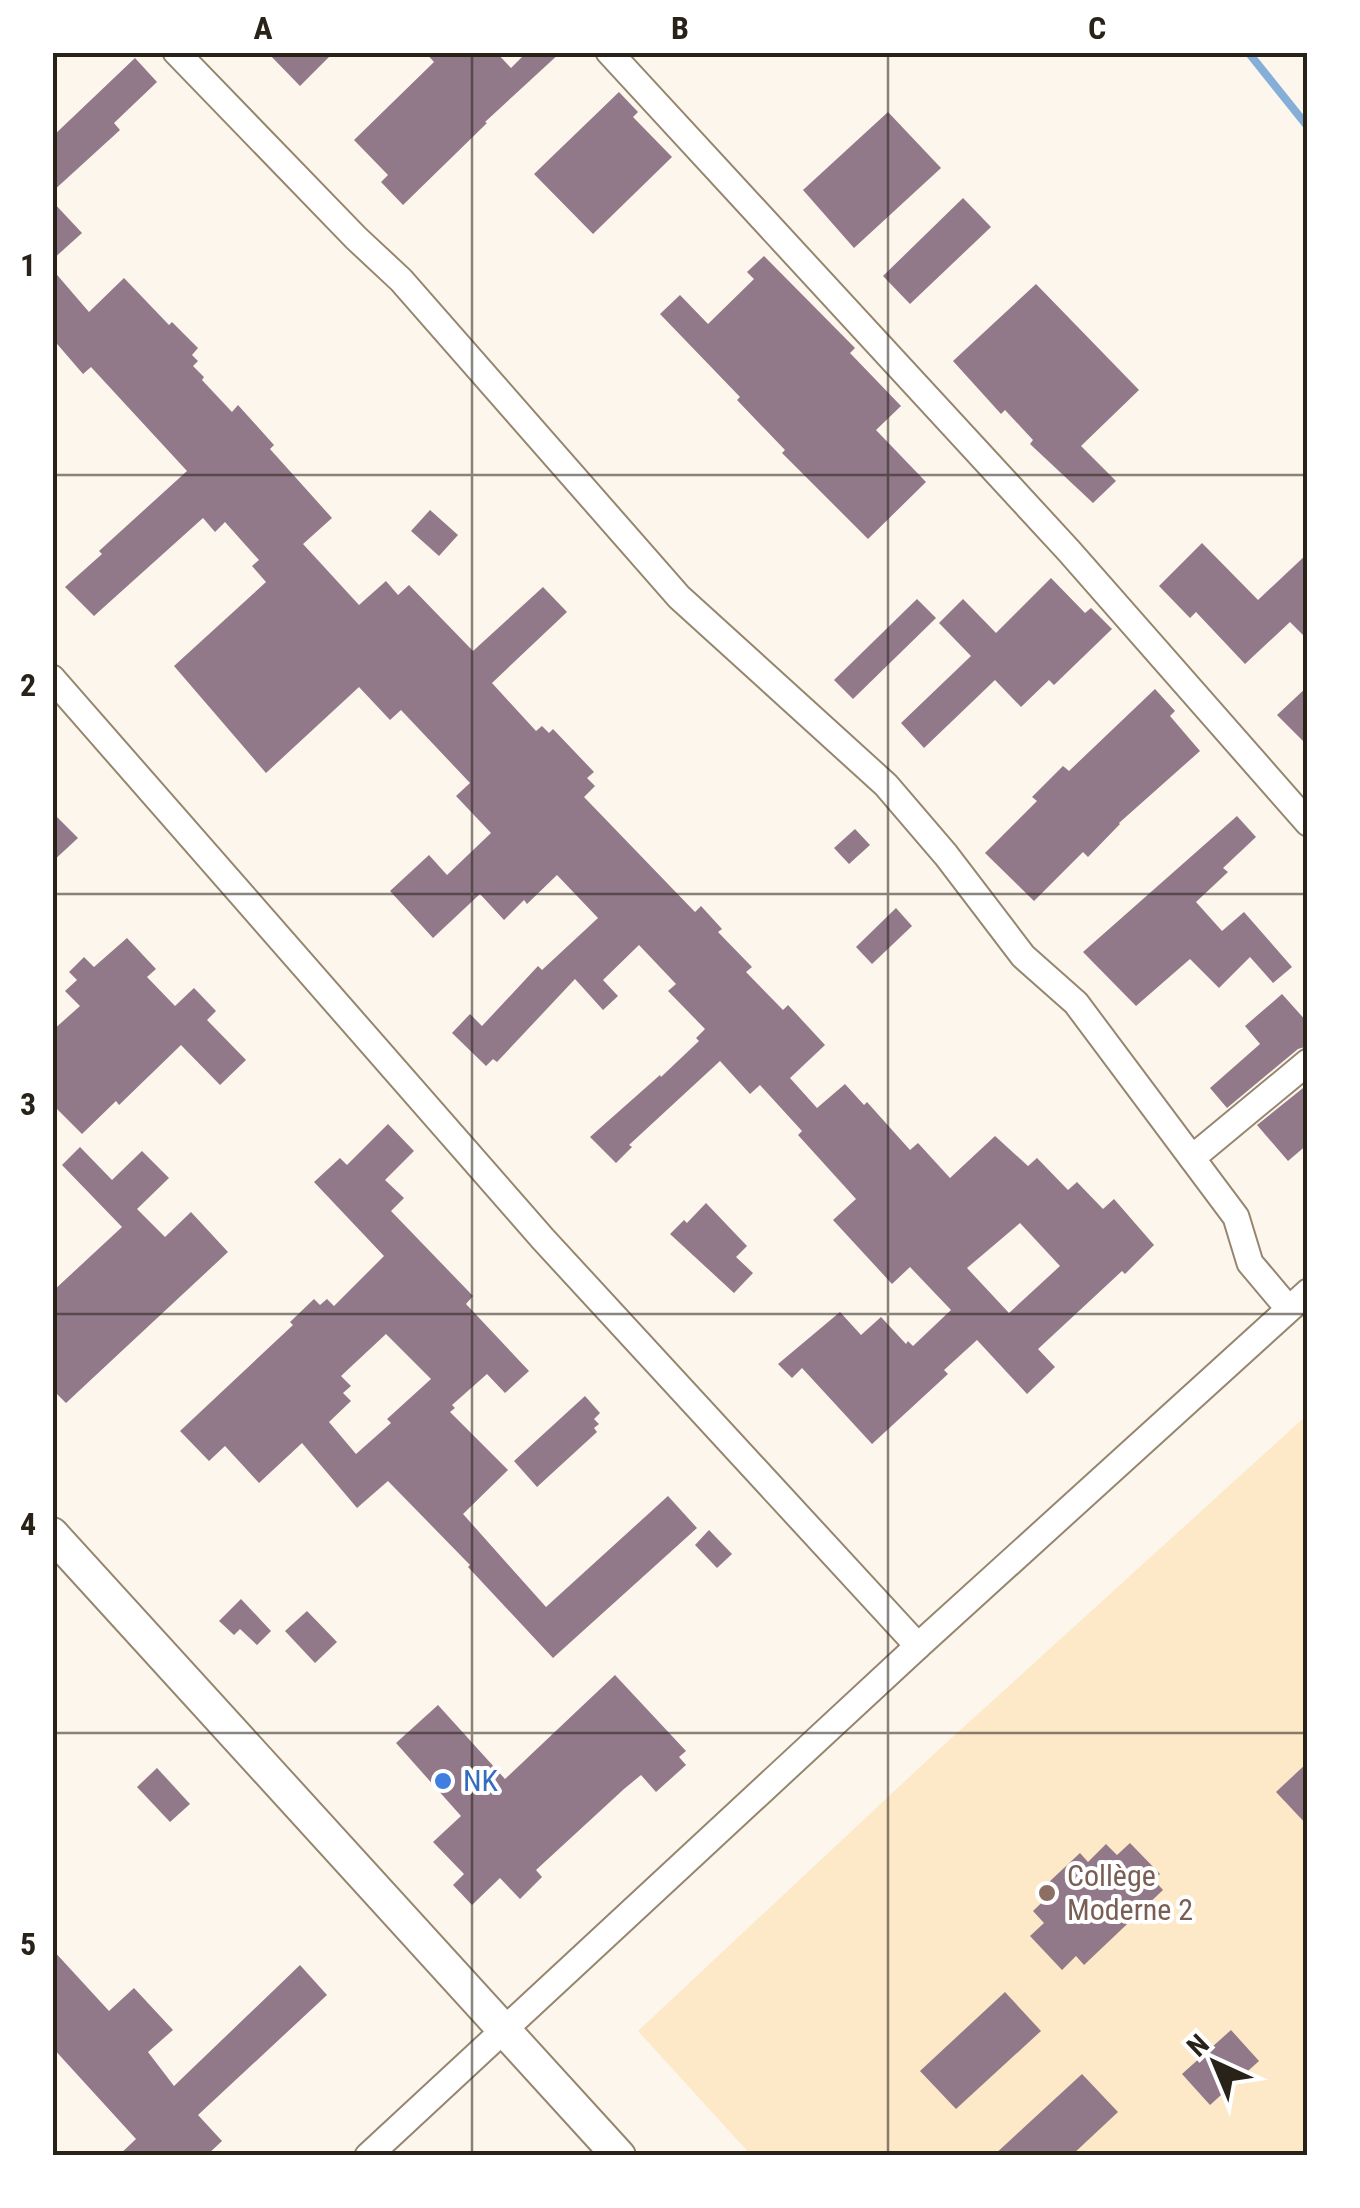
<svg xmlns="http://www.w3.org/2000/svg" width="1360" height="2208" font-family="'Roboto Condensed',sans-serif">
	<rect width="100%" height="100%" fill="#fdf6ec"/>
	<!-- built -->
	<path fill="#fde8c7" d="M 1307,1415 L 1307,2155 L 751,2155 L 638,2031 L 934,1754 Z"/>
	<g fill="none" stroke-linecap="round" stroke-linejoin="round">
		<!-- stream -->
		<path stroke="#85afd9" stroke-width="8" d="M 1248,52 L 1308,127"/>
	</g>
	<!-- building -->
	<g fill="#927989" fill-rule="evenodd">
		<path d="M 267,52 L 334,52 L 300,86 Z"/>
		<path d="M 425,52 L 496,52 L 511,68 L 527,52 L 561,52 L 485,122 L 487,123 L 403,205 L 381,182 L 388,175 L 354,140 L 434,62 Z"/>
		<path d="M 135,58 L 157,82 L 114,123 L 120,130 L 52,192 L 52,137 Z"/>
		<path d="M 619,92 L 638,112 L 633,117 L 672,157 L 593,234 L 534,174 Z"/>
		<path d="M 888,112 L 941,168 L 854,248 L 803,190 Z"/>
		<path d="M 963,198 L 991,227 L 910,304 L 883,276 Z"/>
		<path d="M 52,201 L 82,233 L 52,260 Z"/>
		<path d="M 764,256 L 855,348 L 850,353 L 901,406 L 876,430 L 926,482 L 868,539 L 782,453 L 785,450 L 737,400 L 740,397 L 660,314 L 680,295 L 708,324 L 754,279 L 747,272 Z"/>
		<path d="M 52,269 L 89,312 L 124,278 L 169,325 L 172,322 L 198,348 L 192,355 L 198,361 L 193,366 L 204,377 L 202,380 L 232,412 L 238,405 L 274,445 L 270,449 L 332,518 L 303,544 L 359,605 L 386,581 L 398,595 L 409,585 L 473,651 L 543,587 L 567,612 L 492,683 L 536,731 L 542,726 L 549,733 L 553,729 L 594,772 L 587,778 L 595,786 L 584,797 L 695,912 L 701,906 L 722,929 L 718,932 L 752,967 L 746,972 L 783,1010 L 788,1005 L 825,1045 L 790,1078 L 817,1108 L 845,1084 L 864,1105 L 867,1102 L 910,1150 L 918,1143 L 950,1178 L 995,1136 L 1028,1166 L 1037,1158 L 1068,1190 L 1077,1182 L 1103,1209 L 1114,1199 L 1154,1245 L 1125,1274 L 1122,1271 L 1038,1349 L 1055,1367 L 1027,1394 L 977,1340 L 944,1370 L 948,1374 L 872,1444 L 802,1368 L 792,1378 L 778,1364 L 840,1312 L 861,1335 L 881,1317 L 906,1344 L 908,1341 L 913,1346 L 951,1310 L 910,1267 L 892,1284 L 833,1220 L 856,1199 L 798,1135 L 802,1131 L 760,1085 L 750,1094 L 720,1061 L 629,1145 L 632,1147 L 616,1163 L 590,1137 L 660,1075 L 661,1077 L 699,1041 L 696,1038 L 705,1029 L 668,991 L 676,984 L 639,945 L 603,980 L 618,996 L 603,1010 L 575,979 L 497,1062 L 493,1059 L 486,1066 L 452,1033 L 470,1014 L 482,1026 L 538,966 L 542,970 L 598,918 L 557,875 L 527,904 L 524,900 L 504,920 L 480,894 L 433,938 L 390,891 L 429,855 L 447,875 L 491,833 L 456,796 L 470,783 L 401,710 L 390,720 L 359,687 L 266,773 L 174,666 L 266,582 L 252,566 L 259,560 L 225,522 L 215,532 L 203,518 L 94,616 L 65,587 L 102,554 L 99,551 L 187,471 L 91,367 L 83,374 L 52,338 ZM 1020,1223 L 1060,1266 L 1009,1313 L 967,1268 Z"/>
		<path d="M 1036,284 L 1139,390 L 1081,446 L 1116,481 L 1093,503 L 1030,444 L 1033,440 L 1005,410 L 1001,414 L 953,361 Z"/>
		<path d="M 430,510 L 458,535 L 439,556 L 411,531 Z"/>
		<path d="M 1202,543 L 1258,600 L 1308,553 L 1308,640 L 1290,622 L 1245,664 L 1196,612 L 1190,618 L 1159,586 Z"/>
		<path d="M 1051,578 L 1085,613 L 1091,608 L 1112,629 L 1054,685 L 1049,680 L 1021,707 L 995,680 L 924,748 L 901,723 L 971,656 L 939,623 L 963,599 L 996,633 Z"/>
		<path d="M 917,599 L 936,618 L 853,699 L 834,680 Z"/>
		<path d="M 1308,686 L 1308,746 L 1277,715 Z"/>
		<path d="M 1155,689 L 1175,711 L 1170,716 L 1200,751 L 1119,823 L 1120,824 L 1088,857 L 1083,852 L 1034,901 L 985,853 L 1037,801 L 1032,797 L 1063,766 L 1069,771 Z"/>
		<path d="M 52,812 L 78,838 L 52,862 Z"/>
		<path d="M 1237,816 L 1256,837 L 1223,868 L 1228,872 L 1196,902 L 1222,931 L 1244,912 L 1292,967 L 1273,983 L 1250,957 L 1219,988 L 1190,959 L 1136,1006 L 1083,952 Z"/>
		<path d="M 855,829 L 870,845 L 849,864 L 834,848 Z"/>
		<path d="M 896,908 L 912,926 L 872,964 L 856,947 Z"/>
		<path d="M 127,938 L 156,969 L 147,977 L 175,1006 L 194,988 L 216,1011 L 207,1020 L 246,1060 L 220,1085 L 181,1045 L 119,1105 L 116,1101 L 82,1134 L 52,1104 L 52,1031 L 80,1006 L 65,991 L 77,980 L 69,972 L 84,957 L 94,967 Z"/>
		<path d="M 1282,994 L 1308,1023 L 1308,1046 L 1298,1049 L 1227,1108 L 1210,1088 L 1260,1044 L 1245,1026 Z"/>
		<path d="M 1308,1084 L 1308,1144 L 1288,1161 L 1257,1125 Z"/>
		<path d="M 388,1124 L 414,1151 L 385,1180 L 404,1198 L 391,1211 L 473,1296 L 466,1304 L 529,1371 L 505,1393 L 487,1374 L 452,1405 L 455,1408 L 450,1412 L 508,1470 L 463,1514 L 546,1607 L 668,1496 L 697,1528 L 553,1658 L 468,1567 L 470,1565 L 388,1481 L 357,1508 L 302,1443 L 259,1483 L 225,1446 L 209,1461 L 180,1431 L 293,1325 L 290,1322 L 314,1299 L 320,1305 L 327,1299 L 334,1306 L 384,1256 L 314,1182 L 340,1158 L 347,1165 ZM 386,1334 L 431,1379 L 387,1419 L 391,1423 L 356,1454 L 329,1422 L 351,1401 L 343,1393 L 351,1386 L 341,1376 Z"/>
		<path d="M 80,1147 L 112,1180 L 142,1151 L 169,1178 L 137,1209 L 165,1237 L 191,1212 L 228,1252 L 66,1403 L 52,1389 L 52,1292 L 122,1227 L 62,1165 Z"/>
		<path d="M 706,1203 L 747,1246 L 736,1257 L 753,1273 L 734,1293 L 670,1234 L 684,1220 L 687,1223 Z"/>
		<path d="M 585,1396 L 600,1413 L 594,1419 L 599,1424 L 594,1428 L 597,1432 L 537,1487 L 514,1461 Z"/>
		<path d="M 709,1530 L 732,1554 L 717,1568 L 695,1545 Z"/>
		<path d="M 241,1599 L 271,1631 L 257,1645 L 240,1629 L 234,1635 L 219,1621 Z"/>
		<path d="M 307,1611 L 337,1642 L 315,1663 L 285,1631 Z"/>
		<path d="M 615,1675 L 686,1751 L 679,1757 L 686,1765 L 656,1792 L 641,1775 L 624,1789 L 536,1870 L 542,1877 L 520,1899 L 500,1878 L 472,1905 L 453,1885 L 464,1874 L 433,1842 L 461,1816 L 396,1743 L 438,1705 L 505,1779 Z"/>
		<path d="M 1308,1762 L 1308,1826 L 1276,1792 Z"/>
		<path d="M 157,1768 L 190,1804 L 170,1822 L 137,1787 Z"/>
		<path d="M 1130,1843 L 1160,1874 L 1154,1880 L 1163,1890 L 1084,1965 L 1076,1956 L 1062,1970 L 1030,1936 L 1044,1923 L 1033,1911 L 1056,1889 L 1049,1882 L 1080,1853 L 1088,1862 L 1106,1844 L 1117,1855 Z"/>
		<path d="M 52,1949 L 109,2011 L 134,1988 L 173,2030 L 148,2052 L 174,2086 L 300,1965 L 327,1995 L 198,2115 L 222,2141 L 206,2156 L 118,2156 L 136,2139 L 52,2047 Z"/>
		<path d="M 1005,1992 L 1041,2031 L 956,2109 L 920,2071 Z"/>
		<path d="M 1231,2030 L 1259,2061 L 1210,2105 L 1182,2074 Z"/>
		<path d="M 1082,2074 L 1118,2112 L 1071,2156 L 993,2156 Z"/>
	</g>
	<g fill="none" stroke-linecap="round" stroke-linejoin="round">
		<defs>
			<g id="minor">
				<path d="M 176,52 L 356,238 L 401,280 L 679,597 L 886,785 L 946,855 L 1023,956 L 1076,1003 L 1236,1217 L 1250,1263 L 1288,1308"/>
				<path d="M 609,52 L 1069,551 L 1308,823"/>
				<path d="M 52,678 L 543,1239 L 918,1646"/>
				<path d="M 1192,1158 L 1308,1062"/>
				<path d="M 368,2156 L 918,1646 L 1308,1292"/>
			</g>
			<path id="tertiary" d="M 52,1534 L 619,2156"/>
		</defs>
		<!-- minor casing -->
		<use href="#minor" stroke="#96866f" stroke-width="29"/>
		<!-- tertiary casing -->
		<use href="#tertiary" stroke="#96866f" stroke-width="36"/>
		<!-- minor -->
		<use href="#minor" stroke="#fff" stroke-width="25"/>
		<!-- tertiary -->
		<use href="#tertiary" stroke="#fff" stroke-width="32"/>
	</g>
	<!-- grid -->
	<path fill="none" stroke="#282219" stroke-width="2.5" stroke-opacity="0.55" d="M 472,52 L 472,2156M 888,52 L 888,2156M 52,475 L 1308,475M 52,894 L 1308,894M 52,1314 L 1308,1314M 52,1733 L 1308,1733"/>
	<!-- markers -->
	<circle fill="#3f7fe0" stroke="#fff" stroke-width="4" cx="443" cy="1781" r="10"/>
	<circle fill="#8d6e63" stroke="#fff" stroke-width="4" cx="1047" cy="1893" r="10"/>
	<g text-anchor="middle" stroke-width="8" stroke-linejoin="round" paint-order="stroke">
		<!-- shop labels -->
		<g font-size="30" fill="#366cbe" stroke="#fff" text-anchor="start">
			<text x="463" y="1791">NK</text>
		</g>
		<!-- education labels -->
		<g font-size="30" fill="#785e54" stroke="#fff" text-anchor="start">
			<text x="1067" y="1886">Collège<tspan x="1067" dy="34">Moderne 2</tspan></text>
		</g>
	</g>
	<!-- border -->
	<rect width="1360" height="2208" fill="none" stroke="#ffffff" stroke-width="110"/>
	<!-- north arrow -->
	<g transform="translate(1215 2063) rotate(316)" stroke="#ffffff" stroke-width="8" paint-order="stroke">
	<path d="M0-8L18 38L0 25L-18 38Z" fill="#282219"/>
	<text y="-15" font-size="28" font-weight="bold" text-anchor="middle" fill="#282219">N</text>
	</g>
	<rect x="55" y="55" width="1250" height="2098" fill="none" stroke="#282219" stroke-width="4"/>
	<g font-size="32" text-anchor="middle" font-weight="bold" fill="#282219">
		<text x="263" y="39">A</text>
		<text x="680" y="39">B</text>
		<text x="1097" y="39">C</text>
		<text x="28" y="276">1</text>
		<text x="28" y="696">2</text>
		<text x="28" y="1115">3</text>
		<text x="28" y="1535">4</text>
		<text x="28" y="1955">5</text>
	</g>
</svg>
